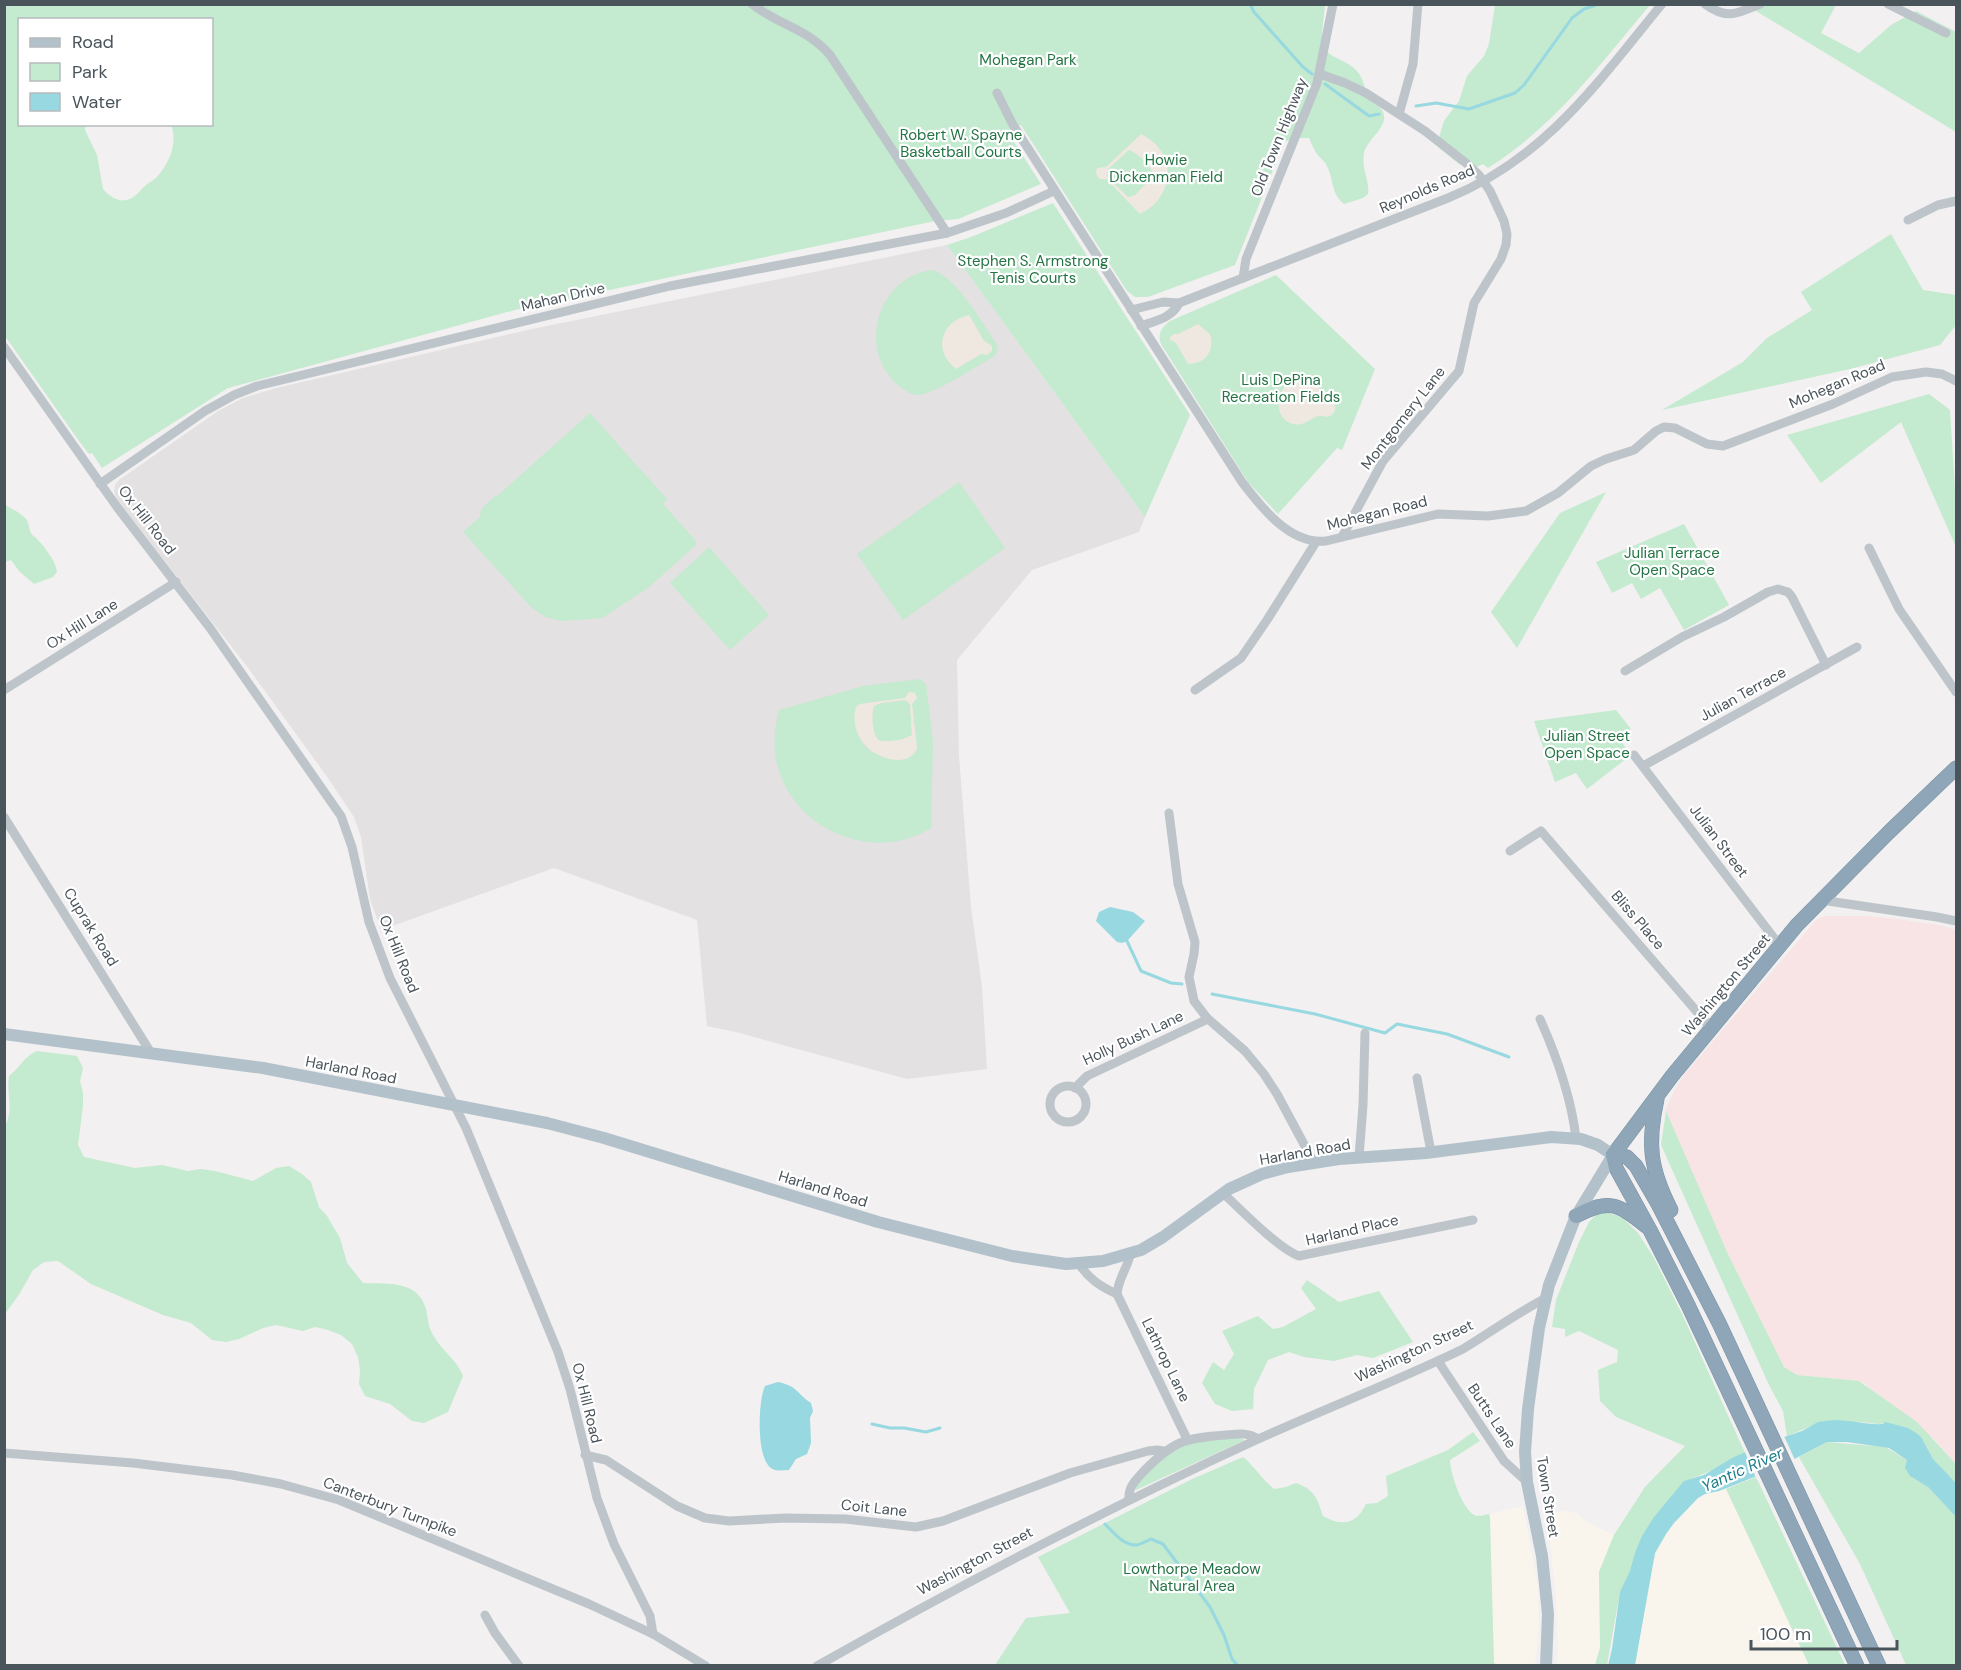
<svg xmlns="http://www.w3.org/2000/svg" width="1961" height="1670" font-family="'DM Sans',sans-serif">
	<rect width="100%" height="100%" fill="#f2f0f0"/>
	<!-- commercial -->
	<g fill="#faf5ec">
		<path d="M 1726,1489 L 1809,1665 L 1635,1666 L 1651,1571 L 1659,1547 L 1674,1523 L 1698,1499 L 1705,1494 Z"/>
		<path d="M 1523,1506 L 1538,1586 L 1539,1627 L 1535,1665 L 1497,1665 L 1494,1663 L 1490,1518 L 1489,1514 Z"/>
		<path d="M 1561,1511 L 1577,1513 L 1586,1522 L 1614,1535 L 1599,1572 L 1600,1648 L 1595,1665 L 1557,1665 L 1558,1651 L 1556,1597 L 1550,1542 L 1543,1515 Z"/>
	</g>
	<!-- education -->
	<path fill="#e3e1e1" d="M 947,245 L 1145,517 L 1139,532 L 1032,570 L 957,660 L 959,756 L 971,907 L 982,987 L 987,1069 L 907,1079 L 736,1032 L 707,1026 L 697,920 L 554,868 L 381,930 L 370,899 L 361,837 L 354,817 L 328,778 L 246,665 L 118,502 L 114,492 L 115,485 L 119,480 L 218,411 L 243,398 L 276,388 L 532,329 Z"/>
	<!-- medical -->
	<path fill="#f8e4e4" d="M 1825,916 L 1868,916 L 1897,919 L 1939,925 L 1956,930 L 1956,1464 L 1936,1441 L 1864,1383 L 1859,1381 L 1797,1375 L 1784,1367 L 1727,1252 L 1665,1111 L 1675,1089 L 1685,1074 L 1816,920 Z"/>
	<!-- green -->
	<g fill="#c4eacf" fill-rule="evenodd">
		<path d="M 4,5 L 1325,5 L 1322,33 L 1323,47 C 1331,59 1347,60 1356,70 C 1364,78 1365,91 1370,100 C 1373,104 1378,105 1381,109 C 1393,124 1367,139 1364,153 C 1361,168 1370,181 1368,194 L 1363,198 L 1344,204 C 1331,194 1334,180 1327,166 C 1325,161 1321,159 1318,155 C 1314,151 1312,144 1309,138 L 1296,138 L 1284,142 L 1235,265 L 1148,297 L 1135,297 L 1127,291 L 1021,125 L 1007,131 L 1041,184 L 958,219 L 935,221 L 515,310 L 228,388 L 102,468 L 92,453 L 89,454 L 79,441 L 5,336 ZM 20,20 L 212,20 L 212,124 L 171,125 C 178,142 170,162 157,177 C 154,180 150,182 146,185 C 142,188 140,192 136,195 C 125,205 112,200 103,189 L 97,155 L 85,130 L 85,124 L 20,124 Z"/>
		<path d="M 1495,5 L 1650,5 C 1600,64 1555,126 1488,168 L 1483,164 L 1472,169 L 1459,164 L 1438,147 L 1440,134 L 1444,121 L 1459,101 L 1467,76 L 1484,56 L 1489,44 Z"/>
		<path d="M 1746,5 L 1836,5 L 1821,33 L 1859,53 L 1891,25 L 1916,11 L 1956,32 L 1956,132 Z"/>
		<path d="M 1053,203 L 1190,415 L 1145,517 L 947,245 L 971,237 Z"/>
		<path d="M 1891,234 L 1923,290 L 1956,295 L 1956,325 L 1940,345 L 1850,369 L 1662,410 L 1743,362 L 1767,338 L 1812,310 L 1801,292 Z"/>
		<path d="M 934,270 C 960,282 982,323 998,346 L 996,355 C 981,364 933,395 918,395 C 912,395 907,392 902,388 C 855,354 876,275 934,270 ZM 970,316 L 984,341 L 987,342 L 990,353 L 981,354 L 956,369 L 944,355 L 942,343 Z"/>
		<path d="M 1276,275 L 1375,369 L 1342,450 L 1337,448 L 1278,514 L 1248,482 L 1161,344 C 1157,334 1162,327 1170,321 Z"/>
		<path d="M 1929,394 L 1950,410 L 1956,506 L 1956,547 L 1901,422 L 1821,483 L 1787,435 Z"/>
		<path d="M 590,413 L 667,499 L 663,504 L 696,541 L 696,545 L 648,588 L 602,618 L 562,621 L 545,617 L 531,607 L 463,532 L 480,517 L 481,509 L 495,496 L 497,496 Z"/>
		<path d="M 959,482 L 1005,548 L 903,620 L 857,554 Z"/>
		<path d="M 1606,492 L 1517,648 L 1491,612 L 1560,513 Z"/>
		<path d="M 4,504 C 11,509 18,511 24,517 C 30,522 28,527 31,533 C 34,538 34,535 38,540 C 46,549 55,560 57,572 L 53,577 L 34,584 L 19,571 L 11,560 L 5,562 Z"/>
		<path d="M 1684,524 L 1729,605 L 1684,630 L 1660,588 L 1641,599 L 1632,583 L 1612,593 L 1596,562 Z"/>
		<path d="M 709,547 L 769,615 L 730,650 L 670,583 Z"/>
		<path d="M 920,679 L 926,684 L 933,741 L 931,828 C 871,865 790,828 776,760 C 773,743 775,726 779,710 L 863,686 ZM 909,692 L 914,693 L 912,704 L 917,750 L 873,753 C 855,739 855,728 856,707 L 860,704 L 905,698 Z"/>
		<path d="M 906,700 L 910,704 L 912,736 C 904,740 887,743 878,740 C 872,731 871,716 874,706 L 881,703 Z"/>
		<path d="M 1616,710 L 1631,729 L 1618,737 L 1631,755 L 1587,789 L 1576,773 L 1555,782 L 1534,721 Z"/>
		<path d="M 37,1051 L 77,1056 L 83,1068 L 80,1081 L 83,1093 L 83,1106 L 78,1145 L 84,1157 L 135,1168 L 162,1165 L 188,1171 L 201,1169 L 215,1171 L 253,1181 L 276,1168 L 289,1166 L 302,1174 L 311,1182 L 319,1207 L 327,1216 L 340,1238 L 347,1263 L 363,1283 C 387,1284 418,1280 426,1309 C 428,1318 428,1327 433,1335 C 442,1351 457,1360 463,1376 L 448,1412 L 424,1423 L 412,1421 L 390,1404 L 365,1396 L 359,1384 L 360,1370 L 358,1357 L 352,1344 L 341,1335 L 328,1330 L 315,1327 L 303,1331 L 276,1325 L 263,1328 L 239,1339 L 226,1342 L 212,1340 L 191,1323 L 163,1315 L 91,1284 L 58,1261 L 44,1262 L 33,1270 L 20,1293 L 5,1314 L 4,1128 C 15,1109 6,1097 9,1076 C 22,1066 22,1058 37,1051 Z"/>
		<path d="M 1666,1111 L 1727,1252 L 1784,1367 L 1797,1375 L 1859,1381 L 1917,1422 L 1956,1464 L 1956,1483 L 1933,1459 L 1922,1440 L 1908,1428 L 1898,1426 L 1887,1423 L 1878,1424 L 1861,1422 L 1821,1422 L 1787,1436 L 1783,1411 L 1769,1385 L 1661,1145 Z"/>
		<path d="M 1603,1211 L 1623,1218 L 1638,1233 L 1654,1258 L 1682,1314 L 1745,1453 L 1715,1469 L 1691,1479 L 1632,1566 L 1618,1603 L 1607,1665 L 1595,1665 L 1600,1648 L 1599,1572 L 1614,1535 L 1645,1487 L 1685,1446 L 1616,1417 L 1600,1401 L 1598,1370 L 1617,1362 L 1618,1350 L 1579,1331 L 1565,1337 L 1565,1329 L 1552,1327 L 1556,1300 L 1579,1242 L 1589,1222 L 1596,1215 Z"/>
		<path d="M 1307,1280 L 1339,1302 L 1379,1291 L 1413,1342 L 1373,1358 L 1357,1355 L 1334,1361 L 1304,1357 L 1289,1352 L 1268,1360 L 1254,1389 L 1253,1409 L 1232,1411 L 1215,1404 L 1202,1383 L 1213,1362 L 1224,1370 L 1234,1354 L 1222,1331 L 1258,1316 L 1273,1329 L 1283,1327 L 1316,1309 L 1301,1288 Z"/>
		<path d="M 1473,1432 L 1480,1441 L 1450,1460 C 1450,1473 1462,1508 1474,1515 C 1479,1517 1484,1515 1489,1514 L 1490,1518 L 1494,1663 L 1497,1665 L 995,1665 L 1026,1618 L 1070,1613 L 1038,1557 L 1190,1480 L 1243,1457 C 1254,1466 1262,1479 1274,1489 L 1286,1487 L 1296,1483 C 1315,1490 1317,1498 1323,1516 C 1342,1527 1357,1524 1366,1504 L 1377,1503 L 1388,1496 L 1386,1476 L 1448,1450 Z"/>
		<path d="M 1239,1438 L 1245,1440 L 1136,1490 L 1134,1487 C 1147,1475 1159,1458 1175,1449 C 1191,1440 1221,1439 1239,1438 Z"/>
		<path d="M 1827,1442 L 1885,1447 L 1907,1460 L 1906,1470 L 1913,1478 L 1926,1485 L 1956,1517 L 1956,1665 L 1906,1665 L 1860,1564 L 1799,1457 Z"/>
		<path d="M 1756,1477 L 1845,1665 L 1809,1665 L 1726,1489 Z"/>
	</g>
	<!-- sand -->
	<g fill="#eee8e0" fill-rule="evenodd">
		<path d="M 1141,134 C 1178,152 1176,197 1140,214 L 1106,179 L 1099,179 L 1096,174 L 1097,168 L 1106,167 ZM 1129,150 C 1139,154 1150,165 1154,175 L 1135,195 L 1128,197 L 1107,177 L 1108,169 Z"/>
		<path d="M 969,315 L 984,341 L 992,346 L 992,351 L 987,355 L 981,354 L 956,369 C 932,350 941,321 969,315 Z"/>
		<path d="M 1198,324 L 1210,334 C 1215,350 1206,364 1188,364 L 1176,343 L 1170,340 L 1170,337 L 1174,334 L 1178,334 Z"/>
		<path d="M 1306,376 L 1316,382 L 1326,399 L 1334,403 C 1337,409 1335,414 1328,417 C 1325,417 1322,415 1319,416 C 1310,418 1304,427 1293,424 C 1268,418 1278,375 1306,376 Z"/>
		<path d="M 909,692 L 915,693 L 917,698 L 912,704 L 917,748 C 908,776 844,752 856,707 L 860,704 L 905,698 ZM 905,700 L 910,704 L 912,735 C 904,740 887,743 878,740 C 872,732 871,715 874,706 L 881,703 Z"/>
	</g>
	<!-- water -->
	<g fill="#97d8e1">
		<path d="M 1110,907 L 1133,912 L 1145,921 L 1127,941 L 1122,943 L 1117,942 L 1096,921 L 1099,912 Z"/>
		<path d="M 778,1382 C 798,1386 797,1394 811,1403 L 813,1411 L 810,1418 L 811,1443 L 807,1454 L 796,1459 L 789,1470 C 783,1470 776,1472 771,1468 C 756,1458 758,1401 765,1386 Z"/>
		<path d="M 1834,1420 C 1850,1420 1867,1425 1883,1424 L 1885,1422 L 1908,1428 L 1916,1433 L 1921,1437 L 1933,1459 L 1956,1483 L 1956,1517 L 1928,1487 L 1910,1476 L 1905,1468 L 1907,1460 L 1889,1448 L 1847,1442 L 1827,1442 L 1777,1468 L 1719,1491 L 1705,1494 L 1698,1498 L 1674,1523 L 1666,1534 L 1655,1553 L 1635,1665 L 1608,1666 L 1612,1649 L 1620,1592 L 1630,1571 L 1635,1553 L 1642,1536 L 1654,1517 L 1684,1481 L 1704,1475 L 1732,1458 L 1766,1443 L 1802,1431 L 1818,1422 Z"/>
	</g>
	<!-- pier -->
	<path fill="#f2f0f0" d="M 1783,1434 L 1796,1462 L 1757,1480 L 1744,1450 Z"/>
	<g fill="none" stroke-linecap="round" stroke-linejoin="round">
		<!-- stream -->
		<g stroke="#97d8e1" stroke-width="3">
			<path d="M 1250,4 L 1254,12 L 1303,67 L 1312,74"/>
			<path d="M 1325,84 L 1369,116 L 1379,114"/>
			<path d="M 1416,106 L 1436,103 L 1469,109 L 1515,93 L 1524,85 L 1572,18 L 1584,9 L 1599,4"/>
			<path d="M 1127,941 L 1141,971 L 1171,983 L 1182,984"/>
			<path d="M 1212,994 L 1315,1014 L 1385,1033 L 1397,1024 L 1447,1034 L 1509,1057"/>
			<path d="M 872,1424 L 890,1428 L 904,1428 L 926,1432 L 940,1428"/>
			<path d="M 1105,1524 C 1113,1532 1124,1546 1137,1545 C 1141,1544 1147,1541 1151,1539 L 1163,1544 L 1210,1607 L 1224,1635 L 1232,1659 L 1238,1666"/>
		</g>
		<defs>
			<g id="highway">
				<path d="M 1657,1099 C 1647,1144 1650,1169 1671,1210"/>
				<path d="M 1613,1155 L 1627,1157 L 1636,1166 L 1658,1204 L 1719,1323 L 1879,1666"/>
				<path d="M 1613,1155 L 1616,1168 L 1650,1230 L 1688,1305 L 1857,1666"/>
				<path d="M 1613,1155 L 1672,1076 L 1797,925 L 1888,833 L 1956,768"/>
				<path d="M 1576,1216 C 1609,1198 1618,1204 1646,1226"/>
			</g>
		</defs>
		<!-- highway casing -->
		<use href="#highway" stroke="#7991a4" stroke-width="15"/>
		<!-- minor -->
		<g stroke="#bdc5cb" stroke-width="9">
			<path d="M 752,4 C 778,25 807,28 830,55 L 947,233"/>
			<path d="M 1705,4 C 1727,20 1737,14 1760,4"/>
			<path d="M 1888,4 L 1946,33"/>
			<path d="M 1320,74 L 1345,83 L 1366,93 L 1425,131 L 1466,163 L 1479,175 L 1490,191 L 1504,221 L 1507,234 L 1506,245 L 1501,259 L 1474,303 L 1459,371 L 1383,461 L 1342,537"/>
			<path d="M 997,93 L 1013,125 L 1242,482 C 1261,507 1290,545 1326,541 L 1438,514 L 1488,516 L 1526,511 L 1558,493 L 1591,466 L 1606,459 L 1634,450 L 1656,431 L 1664,427 L 1675,428 L 1707,444 L 1723,446 L 1833,404 L 1892,377 L 1926,372 L 1942,374 L 1956,381"/>
			<path d="M 1399,114 L 1413,64 L 1418,4"/>
			<path d="M 1908,220 L 1938,205 L 1956,201"/>
			<path d="M 1243,278 L 1246,259 L 1317,83 L 1333,4"/>
			<path d="M 1131,310 L 1163,302 L 1179,303 L 1448,198 C 1545,159 1598,82 1662,4"/>
			<path d="M 1141,326 C 1155,321 1172,318 1179,303"/>
			<path d="M 4,347 L 117,507 L 210,628 L 341,816 L 352,847 L 369,922 L 390,978 L 466,1128 L 558,1352 L 570,1389 L 597,1498 L 614,1544 L 650,1616 L 653,1634"/>
			<path d="M 100,484 L 205,411 L 234,395 L 257,386 L 670,286 L 947,233 L 1006,213 L 1054,191"/>
			<path d="M 1869,548 L 1899,609 L 1956,692"/>
			<path d="M 1625,671 L 1682,637 L 1724,617 L 1768,592 L 1778,589 L 1788,592 L 1792,597 L 1826,665"/>
			<path d="M 4,690 L 176,582"/>
			<path d="M 1195,690 L 1241,658 L 1267,620 L 1316,542"/>
			<path d="M 1634,755 L 1780,946"/>
			<path d="M 1643,766 L 1857,647"/>
			<path d="M 1169,813 L 1178,884 L 1195,942 L 1194,954 L 1189,977 L 1194,1001 L 1207,1018 L 1245,1051 L 1264,1074 L 1277,1094 L 1314,1163"/>
			<path d="M 4,817 L 151,1053"/>
			<path d="M 1510,851 L 1541,831 L 1711,1028"/>
			<path d="M 1821,900 L 1937,917 L 1956,921"/>
			<path d="M 1540,1019 C 1557,1057 1571,1096 1576,1138"/>
			<path d="M 1417,1078 L 1431,1152"/>
			<circle cx="1068" cy="1104" r="18"/>
			<path d="M 1075,1088 L 1087,1076 L 1208,1019"/>
			<path d="M 1359,1157 L 1363,1105 L 1365,1033"/>
			<path d="M 1223,1193 C 1240,1209 1279,1249 1299,1256 L 1473,1220"/>
			<path d="M 1130,1255 C 1127,1269 1118,1279 1117,1294 L 1187,1439"/>
			<path d="M 1079,1264 C 1089,1279 1101,1287 1117,1294"/>
			<path d="M 1438,1361 L 1504,1461 L 1527,1482"/>
			<path d="M 4,1453 L 133,1463 L 232,1475 L 281,1484 L 339,1500 L 589,1604 L 653,1634 L 706,1666"/>
			<path d="M 585,1455 L 606,1460 L 677,1506 L 705,1518 L 729,1521 L 785,1518 L 845,1519 L 916,1527 L 943,1521 L 1070,1473 L 1148,1451 L 1157,1450 L 1164,1451"/>
			<path d="M 1129,1500 C 1128,1487 1135,1481 1143,1472 C 1173,1441 1184,1438 1226,1435 C 1238,1434 1248,1432 1258,1439"/>
			<path d="M 485,1615 L 495,1633 L 519,1666"/>
			<path d="M 817,1666 C 960,1585 1106,1509 1256,1440 C 1324,1409 1395,1382 1463,1349 C 1491,1332 1517,1313 1546,1298"/>
		</g>
		<!-- major -->
		<path stroke="#b3c1cb" stroke-width="12" d="M 4,1034 L 263,1068 L 547,1123 L 604,1138 L 878,1222 L 1012,1256 L 1066,1264 L 1103,1261 L 1141,1250 L 1163,1237 L 1229,1189 L 1262,1174 L 1288,1167 L 1339,1159 L 1426,1153 L 1551,1137 L 1581,1139 L 1598,1145 L 1613,1155 L 1576,1216 L 1549,1285 L 1539,1328 L 1528,1409 L 1525,1452 L 1527,1482 L 1542,1556 L 1548,1614 L 1546,1666"/>
		<!-- highway -->
		<use href="#highway" stroke="#8ea6b8" stroke-width="14"/>
	</g>
	<g text-anchor="middle" stroke-width="4.5" stroke-linejoin="round" paint-order="stroke">
		<!-- park labels -->
		<g font-size="15" fill="#237444" stroke="#fff">
			<text x="1028" y="65">Mohegan Park</text>
			<text x="961" y="140">Robert W. Spayne<tspan x="961" dy="17">Basketball Courts</tspan></text>
			<text x="1166" y="165">Howie<tspan x="1166" dy="17">Dickenman Field</tspan></text>
			<text x="1033" y="266">Stephen S. Armstrong<tspan x="1033" dy="17">Tenis Courts</tspan></text>
			<text x="1281" y="385">Luis DePina<tspan x="1281" dy="17">Recreation Fields</tspan></text>
			<text x="1672" y="558">Julian Terrace<tspan x="1672" dy="17">Open Space</tspan></text>
			<text x="1587" y="741">Julian Street<tspan x="1587" dy="17">Open Space</tspan></text>
			<text x="1192" y="1574">Lowthorpe Meadow<tspan x="1192" dy="17">Natural Area</tspan></text>
		</g>
		<!-- street labels -->
		<g font-size="15" fill="#4a545b" stroke="#fff">
			<text transform="translate(1279 137) rotate(-68)" y="5">Old Town Highway</text>
			<text transform="translate(1427 189) rotate(-23)" y="5">Reynolds Road</text>
			<text transform="translate(563 297) rotate(-13)" y="5">Mahan Drive</text>
			<text transform="translate(1837 384) rotate(-23)" y="5">Mohegan Road</text>
			<text transform="translate(1403 418) rotate(-52)" y="5">Montgomery Lane</text>
			<text transform="translate(1377 513) rotate(-14)" y="5">Mohegan Road</text>
			<text transform="translate(147 520) rotate(52)" y="5">Ox Hill Road</text>
			<text transform="translate(82 624) rotate(-32)" y="5">Ox Hill Lane</text>
			<text transform="translate(1743 694) rotate(-29)" y="5">Julian Terrace</text>
			<text transform="translate(1719 841) rotate(53)" y="5">Julian Street</text>
			<text transform="translate(1638 920) rotate(49)" y="5">Bliss Place</text>
			<text transform="translate(91 927) rotate(58)" y="5">Cuprak Road</text>
			<text transform="translate(399 954) rotate(68)" y="5">Ox Hill Road</text>
			<text transform="translate(1726 985) rotate(-50)" y="5">Washington Street</text>
			<text transform="translate(1133 1038) rotate(-25)" y="5">Holly Bush Lane</text>
			<text transform="translate(351 1070) rotate(11)" y="5">Harland Road</text>
			<text transform="translate(1305 1152) rotate(-10)" y="5">Harland Road</text>
			<text transform="translate(823 1189) rotate(17)" y="5">Harland Road</text>
			<text transform="translate(1352 1230) rotate(-13)" y="5">Harland Place</text>
			<text transform="translate(1414 1351) rotate(-25)" y="5">Washington Street</text>
			<text transform="translate(1166 1360) rotate(64)" y="5">Lathrop Lane</text>
			<text transform="translate(587 1403) rotate(76)" y="5">Ox Hill Road</text>
			<text transform="translate(1492 1416) rotate(56)" y="5">Butts Lane</text>
			<text transform="translate(1548 1497) rotate(81)" y="5">Town Street</text>
			<text transform="translate(390 1507) rotate(21)" y="5">Canterbury Turnpike</text>
			<text transform="translate(874 1508) rotate(6)" y="5">Coit Lane</text>
			<text transform="translate(975 1561) rotate(-28)" y="5">Washington Street</text>
		</g>
		<!-- water labels -->
		<g font-size="16" font-style="italic" fill="#1d7e8b" stroke="#fff">
			<text transform="translate(1742 1469) rotate(-24)" y="6">Yantic River</text>
		</g>
	</g>
	<!-- border -->
	<rect width="1961" height="1670" fill="none" stroke="#4a545b" stroke-width="12"/>
	<!-- legend -->
	<rect x="18" y="18" width="195" height="108" fill="#ffffff" stroke="#b7bbbd" stroke-width="1.5"/>
	<rect x="30" y="38" width="30" height="9" fill="#b3c1cb" stroke="#b7bbbd" stroke-width="1.5"/>
	<text x="72" y="48" font-size="18" fill="#4a545b">Road</text>
	<rect x="30" y="63" width="30" height="18" fill="#c4eacf" stroke="#b7bbbd" stroke-width="1.5"/>
	<text x="72" y="78" font-size="18" fill="#4a545b">Park</text>
	<rect x="30" y="93" width="30" height="18" fill="#97d8e1" stroke="#b7bbbd" stroke-width="1.5"/>
	<text x="72" y="108" font-size="18" fill="#4a545b">Water</text>
	<!-- scale -->
	<path d="M1751 1640v9h146v-9" fill="none" stroke="#4a545b" stroke-width="3"/>
	<text x="1760" y="1640" font-size="18" fill="#4a545b" stroke="#ffffff" stroke-width="4.5" paint-order="stroke">100 m</text>
</svg>
